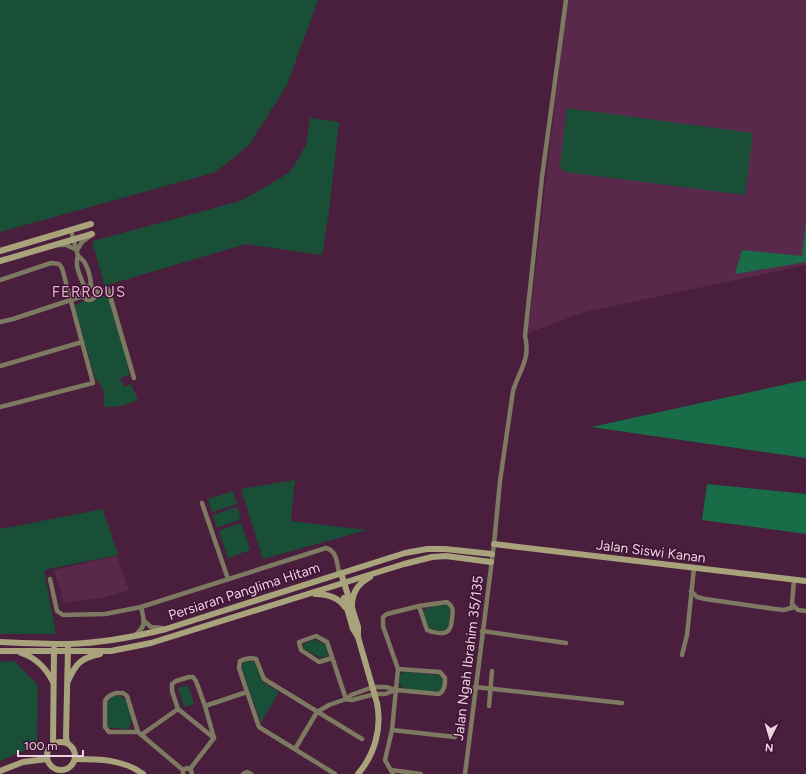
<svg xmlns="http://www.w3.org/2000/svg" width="806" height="774" font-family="Figtree,sans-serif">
	<rect width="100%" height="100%" fill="#4a1e3d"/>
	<!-- built -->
	<g fill="#59284b">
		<path d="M 567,0 L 806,0 L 806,265 L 585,312 L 528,333 Z"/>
		<path d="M 117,556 L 129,590 L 102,598 L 64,603 L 54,570 Z"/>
	</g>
	<!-- green -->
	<g fill="#184f36">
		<path d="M 0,0 L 318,0 L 287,85 L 249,145 L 216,172 L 0,232 Z"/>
		<path d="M 567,108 L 753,133 L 745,195 L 565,172 L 560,168 Z"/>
		<path d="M 310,118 L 339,122 L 329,211 L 322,255 L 246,244 L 104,286 L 103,279 L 93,246 L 93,241 L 240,201 L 257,192 L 290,172 L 306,145 Z"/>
		<path d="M 102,296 L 107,296 L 109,298 L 129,365 L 127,366 L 130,374 L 120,378 L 124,387 L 131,384 L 138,400 L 121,406 L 104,407 C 105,396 104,386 95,378 L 75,309 L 75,306 C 84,299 85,303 92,301 C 96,299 98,297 102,296 Z"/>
		<path d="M 295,480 L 291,521 L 367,530 L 263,559 L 241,489 Z"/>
		<path d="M 233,491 L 237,504 L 212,512 L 208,499 Z"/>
		<path d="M 237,507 L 241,519 L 217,528 L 213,515 Z"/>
		<path d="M 103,509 L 118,555 L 44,570 L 56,634 L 0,634 L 0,529 Z"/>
		<path d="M 241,523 L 250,550 L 228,558 L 219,531 Z"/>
		<path d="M 447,605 L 450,608 L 449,627 L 444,631 L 429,629 L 423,612 C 428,605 438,606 447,605 Z"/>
		<path d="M 315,640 L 325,644 L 328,651 L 328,656 L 320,658 L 304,649 L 303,644 Z"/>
		<path d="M 250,660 L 255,663 L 263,682 L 279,692 L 261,723 L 242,669 L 242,666 L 244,662 Z"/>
		<path d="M 14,661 L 38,685 L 37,745 L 0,761 L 0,662 Z"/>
		<path d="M 406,672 L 439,675 L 443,680 C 443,685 443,690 438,692 L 404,689 C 398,685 398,679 401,673 Z"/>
		<path d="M 188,685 L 194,704 L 184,707 L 178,688 Z"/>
		<path d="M 113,696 L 120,696 L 125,699 C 128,707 136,721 128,729 L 112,728 L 108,727 L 106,724 L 106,703 Z"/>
	</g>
	<!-- forest -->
	<g fill="#186c48">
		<path d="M 806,220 L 806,262 L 735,274 L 742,250 L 802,256 Z"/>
		<path d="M 806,380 L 806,458 L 591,427 Z"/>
		<path d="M 707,484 L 806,494 L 806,534 L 702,520 Z"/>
	</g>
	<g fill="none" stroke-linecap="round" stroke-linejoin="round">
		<!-- street -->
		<g stroke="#7d7a61" stroke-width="4.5">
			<path d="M 71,230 L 78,256 C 74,266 81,278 85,288"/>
			<path d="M 58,245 L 66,245 L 77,250 L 82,242 L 90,236"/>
			<path d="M 78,256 C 87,261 91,277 91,286"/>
			<path d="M 0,280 L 51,263 L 59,264 L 62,268 L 93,383 L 0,407"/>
			<circle cx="89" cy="293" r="7"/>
			<path d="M 96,293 L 108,289 L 134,378"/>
			<path d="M 0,322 L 13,319 L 83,296"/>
			<path d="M 0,366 L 82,342"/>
			<path d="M 202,503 L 228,579"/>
			<path d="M 50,579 L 57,611 L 63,615 L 105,614 L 141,607 L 326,548 C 337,551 337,563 339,573"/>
			<path d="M 794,580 L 792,604 L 798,610 L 806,611"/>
			<path d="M 691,591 L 697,597 L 705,599 L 775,609 L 784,610 L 794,607"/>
			<path d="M 144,621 L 151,627 L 162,628"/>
			<path d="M 482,631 L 566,643"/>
			<path d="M 135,635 C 147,626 144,620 141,607"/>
			<path d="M 682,655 L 687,635 L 694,568"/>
			<path d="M 332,658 L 319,662 L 301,650 L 299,642 L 316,636 L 327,642 L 346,699"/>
			<path d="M 189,677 L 193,677 L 196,681 L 205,706 L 214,738 L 178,709 L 172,691 L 172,684 L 176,681 Z"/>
			<path d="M 475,687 L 622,703"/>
			<path d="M 116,693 L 123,693 L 127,696 L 138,732 L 109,732 L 105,727 L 105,701 C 107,696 111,695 116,693 Z"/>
			<path d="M 347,699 L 351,695 L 373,687 L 386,687 L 396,690 L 439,694 C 445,690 445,685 445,678 L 440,672 L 398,669"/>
			<path d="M 205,706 L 247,692"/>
			<path d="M 489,706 L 492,671"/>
			<path d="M 392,730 L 455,737"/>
			<path d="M 138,732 L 183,770"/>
			<path d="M 141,735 L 178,709"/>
			<path d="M 295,749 L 317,712 L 329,705 L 346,699 L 352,700 L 375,694 L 385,694 L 396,690"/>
			<path d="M 190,769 L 214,738"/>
			<path d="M 391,770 L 421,774"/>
			<path d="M 183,774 L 183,770 L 187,768 L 191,770 L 192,774"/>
			<path d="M 243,774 L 247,772 L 251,774"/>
			<path d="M 335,774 L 259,727 L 239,668 L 240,661 C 246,658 250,657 256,659 L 264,679 L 362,739"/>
			<path d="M 393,774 L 385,760 L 392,730 L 398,669 L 383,626 L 383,617 L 387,614 L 419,606 L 447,602 C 454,607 453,611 452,619 C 451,622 452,625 450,628 C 447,636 433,633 427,630 L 419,606"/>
			<path d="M 465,774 L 494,544 L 500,481 L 513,391 C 519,371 531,359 525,336 L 542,177 L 566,0"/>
		</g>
		<!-- secondary -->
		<g stroke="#a9a37c" stroke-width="6">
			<path d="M 0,251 L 91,224"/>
			<path d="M 0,261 L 92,234"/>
			<path d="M 494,544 L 806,581"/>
			<path d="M 341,573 L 358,627 L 358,637 L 377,703 C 382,728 375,754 358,774"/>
			<path d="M 315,594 C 327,594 338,597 345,607"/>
			<path d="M 344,598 L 353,629 L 358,637"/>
			<path d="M 352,606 C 352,592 358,584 370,577"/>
			<path d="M 0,642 C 23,643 46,644 68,644 C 102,643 134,637 166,629 L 405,553 L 427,549 L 445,549 L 492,554"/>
			<path d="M 0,651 L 111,651 L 151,643 L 404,564 L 432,557 L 446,556 L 491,562"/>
			<path d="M 21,653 C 37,658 46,668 53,682"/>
			<path d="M 68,681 C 76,663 81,658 100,654"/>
			<circle cx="61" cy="756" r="14"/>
			<path d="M 67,743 L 66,737 L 68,648"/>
			<path d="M 53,744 L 54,649"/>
			<path d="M 75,759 C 98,759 123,759 143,774"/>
			<path d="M 0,771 L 23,762 L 47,759"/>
		</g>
	</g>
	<g text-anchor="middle" stroke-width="3" stroke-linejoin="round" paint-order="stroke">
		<!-- street labels -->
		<g font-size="14" fill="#eed1e3" stroke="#3f1432">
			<text transform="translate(651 551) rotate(7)" y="5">Jalan Siswi Kanan</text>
			<text transform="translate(244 591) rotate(-18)" y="5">Persiaran Panglima Hitam</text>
			<text transform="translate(468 658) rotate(-83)" y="5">Jalan Ngah Ibrahim 35/135</text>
		</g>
		<!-- neighbourhood labels -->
		<g font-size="15" letter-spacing="1" fill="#e6aed2" stroke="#3f1432">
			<text x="89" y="297">FERROUS</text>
		</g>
	</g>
	<!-- north arrow -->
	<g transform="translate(770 738) rotate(185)" stroke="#3f1432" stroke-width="3" paint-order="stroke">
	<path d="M0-3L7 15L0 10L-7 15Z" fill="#eed1e3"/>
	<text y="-6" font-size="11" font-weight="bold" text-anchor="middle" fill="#eed1e3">N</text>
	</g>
	<!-- scale -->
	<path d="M18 750v6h65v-6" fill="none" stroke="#eed1e3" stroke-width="2"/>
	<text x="24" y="750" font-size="12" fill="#eed1e3" stroke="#3f1432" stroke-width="3" paint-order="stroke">100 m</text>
</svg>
